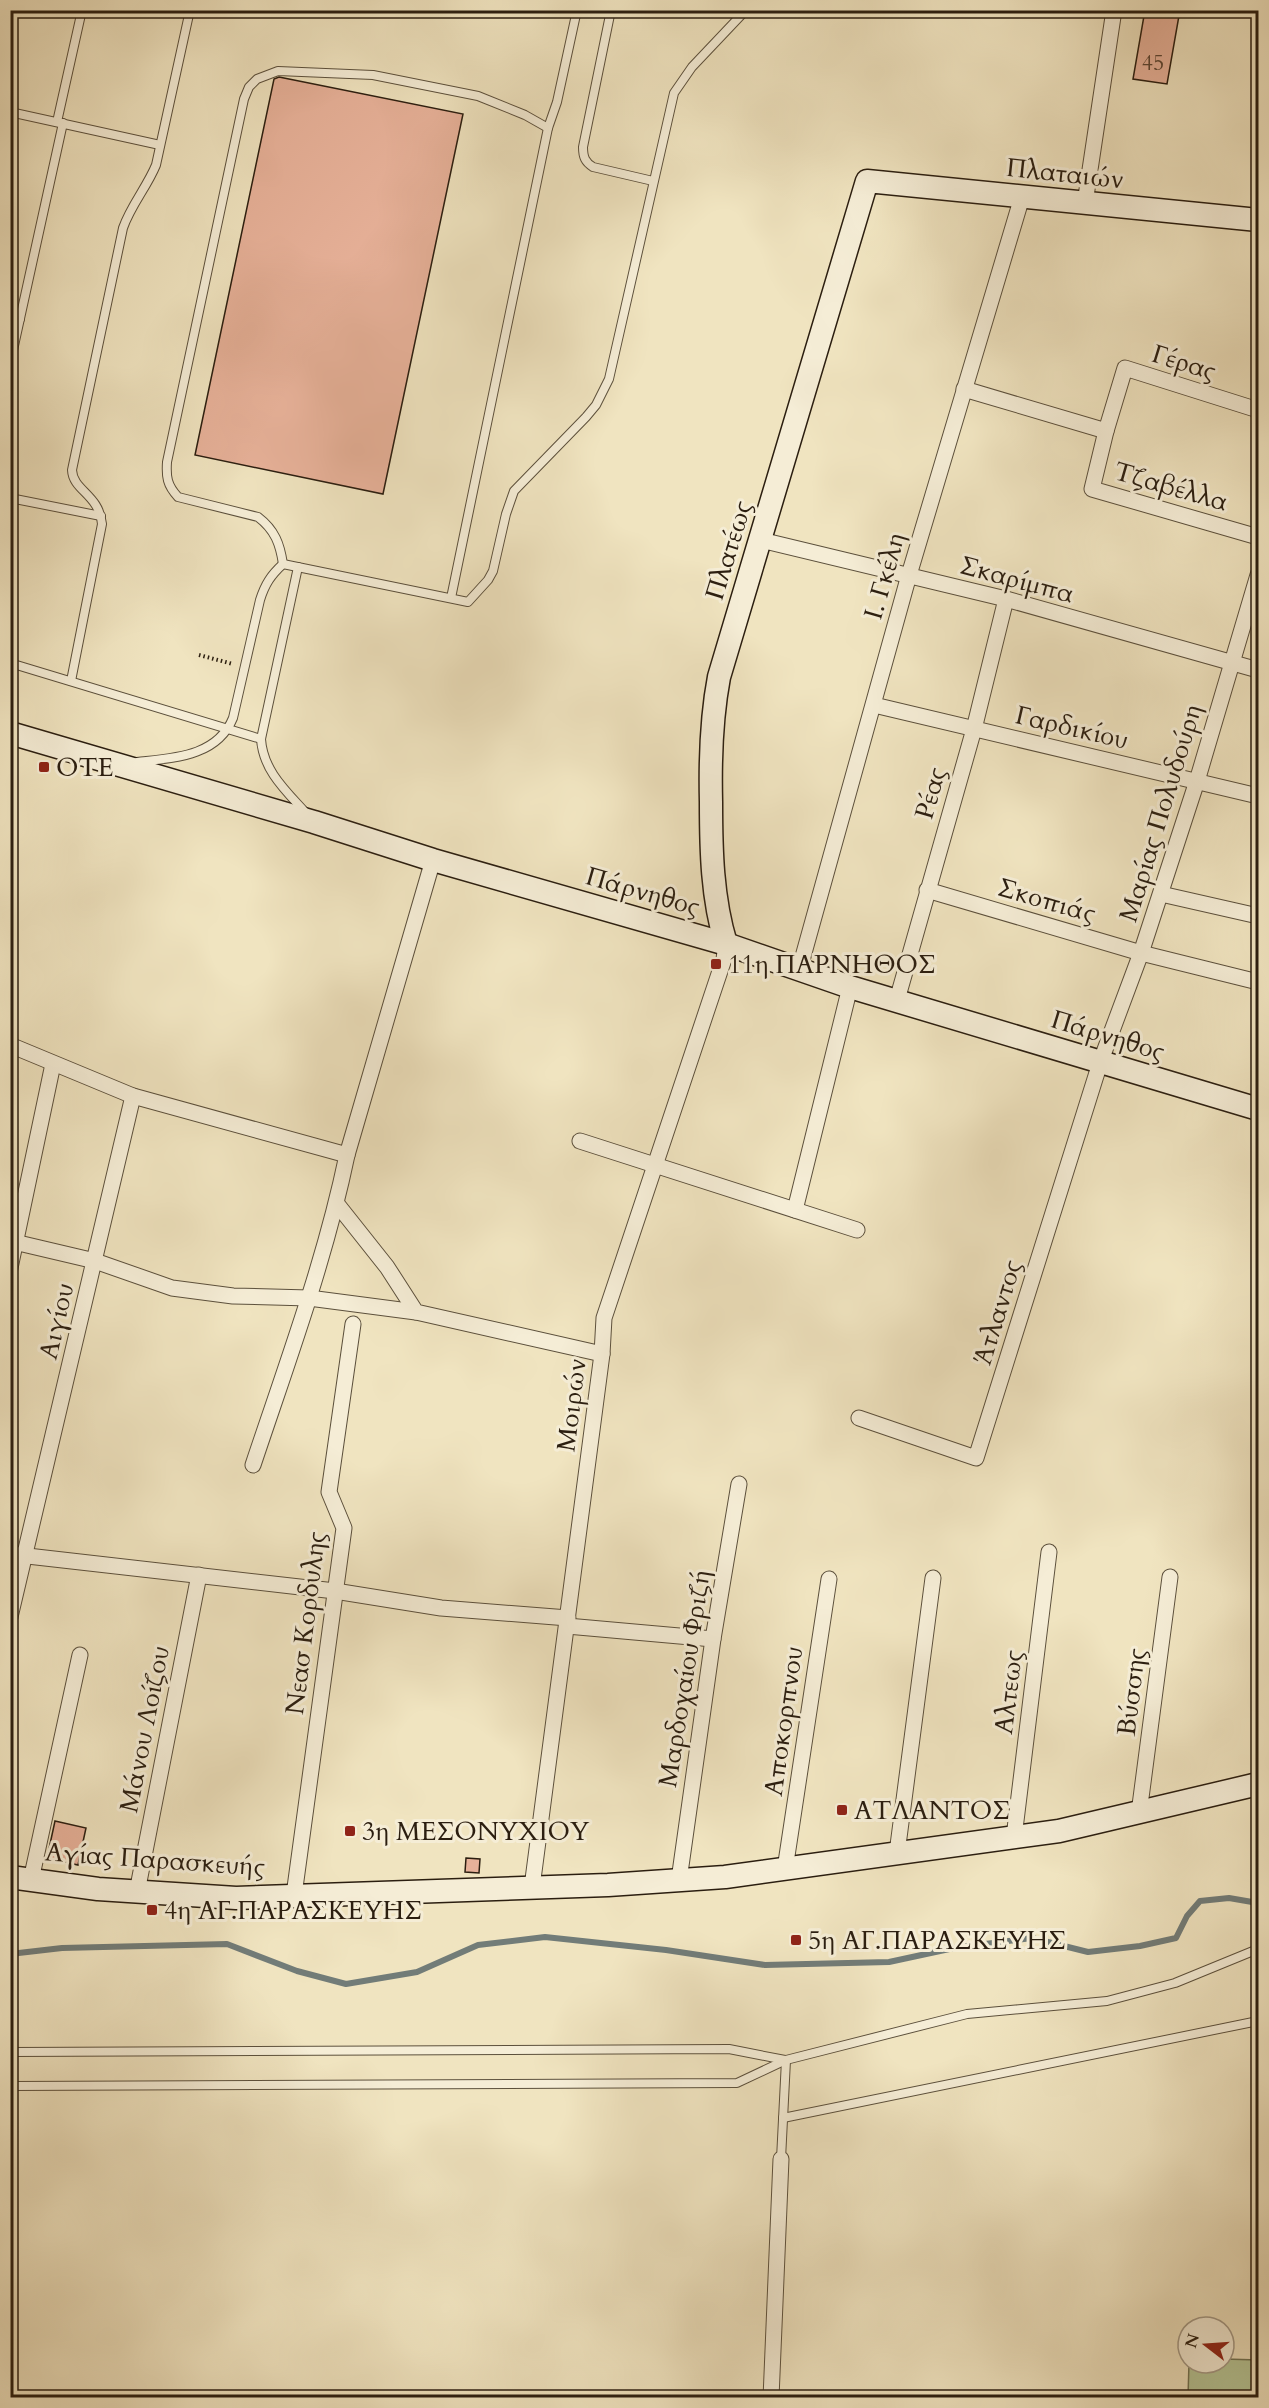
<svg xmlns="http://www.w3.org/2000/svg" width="1269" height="2408" font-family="Cardo,serif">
	<rect width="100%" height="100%" fill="#f0e4c0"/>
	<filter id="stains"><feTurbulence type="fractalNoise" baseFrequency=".00333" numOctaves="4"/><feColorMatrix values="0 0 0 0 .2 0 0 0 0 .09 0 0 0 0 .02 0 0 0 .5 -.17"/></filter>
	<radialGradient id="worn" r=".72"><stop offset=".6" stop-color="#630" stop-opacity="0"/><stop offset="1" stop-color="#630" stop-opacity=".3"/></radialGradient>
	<!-- green -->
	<path fill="#b5c596" stroke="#707253" stroke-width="1.5" d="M 1224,2359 L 1258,2360 L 1258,2397 L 1188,2397 L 1189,2363 L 1224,2363 Z"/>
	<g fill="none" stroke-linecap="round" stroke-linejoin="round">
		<!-- stream -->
		<path stroke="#727c78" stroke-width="6" d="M 10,1954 L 62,1948 L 227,1944 L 297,1971 L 346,1984 L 417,1972 L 478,1945 L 545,1937 L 666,1950 L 765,1965 L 889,1962 L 954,1948 L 1032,1938 L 1088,1952 L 1140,1946 L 1176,1938 L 1187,1916 L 1200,1901 L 1229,1898 L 1258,1903"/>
	</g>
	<!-- building -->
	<g fill="#e7b199" stroke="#2b1e10" stroke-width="1.5">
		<path d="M 1145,10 L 1180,10 L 1167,84 L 1133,79 Z"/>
		<path d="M 279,77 L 463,114 L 383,494 L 195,455 L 274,79 Z"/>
		<path d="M 55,1821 L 86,1828 L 78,1865 L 47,1858 Z"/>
		<path d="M 466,1858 L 480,1859 L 479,1873 L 465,1872 Z"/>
	</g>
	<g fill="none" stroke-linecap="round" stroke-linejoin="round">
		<defs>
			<g id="lane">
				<path d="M 611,10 L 583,147 C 583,157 585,162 593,167 L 653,181"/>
				<path d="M 10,112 L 160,145"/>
				<path d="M 57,122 L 82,10"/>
				<path d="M 10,316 L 20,319"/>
				<path d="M 10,364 L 63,123"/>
				<path d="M 10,498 L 101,516"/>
				<path d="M 283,564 C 280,544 275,530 258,517 L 178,497 C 167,485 166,477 167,462 L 244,99 L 249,87 L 257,79 L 278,71 L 373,75 L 478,96 L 525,115 L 548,128"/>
				<path d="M 283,564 L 468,602 L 488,580 L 493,571 L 506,514 L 514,491 L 586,417 L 596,405 L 609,379 L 674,93 L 692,67 L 746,10"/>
				<path d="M 298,567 L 261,739 C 263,770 285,790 305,812"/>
				<path d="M 451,598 L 548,128 L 557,102 L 577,10"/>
				<path d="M 10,663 L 261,739"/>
				<path d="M 71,681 L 102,524 C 99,494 73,491 72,470 L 123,228 C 131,205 147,187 156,165 L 190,10"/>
				<path d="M 137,762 C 173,758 217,757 233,718 L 260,600 C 265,584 271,575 283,564"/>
				<path d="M 10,2052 L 729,2049 L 785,2060"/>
				<path d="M 10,2086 L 737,2083 L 786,2060 L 967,2014 L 1107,2001 L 1175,1983 L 1258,1949"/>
				<path d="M 783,2118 L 1258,2021"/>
				<path d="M 781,2159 L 786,2060"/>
			</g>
			<g id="street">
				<path d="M 1085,203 L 1114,10"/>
				<path d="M 964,389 L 1106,431"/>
				<path d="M 1258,410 L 1125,368 L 1106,431 L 1092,489 L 1258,537"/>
				<path d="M 761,540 L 1006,599 L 1258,670"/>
				<path d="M 874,705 L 1258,796"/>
				<path d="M 927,890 L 1141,953 L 1258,982"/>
				<path d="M 1161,894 L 1258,916"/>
				<path d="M 799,971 L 909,575 L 1022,197"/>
				<path d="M 897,1000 L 974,729 L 1006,599"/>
				<path d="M 10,1045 L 133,1096 L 347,1155"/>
				<path d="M 580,1141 L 857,1230"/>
				<path d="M 337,1204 L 387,1267 L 416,1312 L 602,1354"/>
				<path d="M 795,1210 L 850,987"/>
				<path d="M 10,1241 L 95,1261 L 172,1288 L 233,1296 L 309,1298 L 416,1312"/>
				<path d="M 10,1268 L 53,1064"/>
				<path d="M 859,1418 L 976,1458 L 1100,1063 L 1141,953 L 1197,781 L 1258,575"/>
				<path d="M 253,1465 C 287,1363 325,1261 347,1155 L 433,860"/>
				<path d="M 10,1554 L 335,1591 L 441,1608 L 568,1618"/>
				<path d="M 10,1617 L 133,1096"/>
				<path d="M 567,1626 L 713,1639"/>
				<path d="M 1139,1813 L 1170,1577"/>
				<path d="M 1014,1837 L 1049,1552"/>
				<path d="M 897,1853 L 933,1578"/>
				<path d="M 785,1869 L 829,1579"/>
				<path d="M 31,1880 L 80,1655"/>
				<path d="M 679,1880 L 713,1639 L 739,1484"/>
				<path d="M 532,1887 L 602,1354 L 604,1318 L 724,959 L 726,944"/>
				<path d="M 137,1892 L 199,1575"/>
				<path d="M 294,1895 L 344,1528 L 329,1492 L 353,1324"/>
				<path d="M 771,2398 L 781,2159"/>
			</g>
			<g id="secondary">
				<path d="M 10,733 L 314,822 L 433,860 L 726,944 L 850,987 L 1258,1109"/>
				<path d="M 726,944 C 712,898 711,850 711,802 C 710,760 711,719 719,677 L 867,181 L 1258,220"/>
				<path d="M 10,1877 L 98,1889 L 236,1898 L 608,1885 L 725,1877 L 1059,1831 L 1258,1784"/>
			</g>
		</defs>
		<!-- lane casing -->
		<use href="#lane" stroke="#5c503c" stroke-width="10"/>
		<!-- street casing -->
		<use href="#street" stroke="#5c503c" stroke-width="17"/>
		<!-- secondary casing -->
		<use href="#secondary" stroke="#2b1e10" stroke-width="25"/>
		<!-- path -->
		<path stroke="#2b1e10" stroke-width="4" stroke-dasharray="1.5 3" stroke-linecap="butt" d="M 199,655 L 233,664"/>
		<!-- lane -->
		<use href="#lane" stroke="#f5edd6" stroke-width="8"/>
		<!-- street -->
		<use href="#street" stroke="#f5edd6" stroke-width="15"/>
		<!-- secondary -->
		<use href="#secondary" stroke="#f5edd6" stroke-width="22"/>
	</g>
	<!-- markers -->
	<g fill="#8f2418" stroke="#f5edd6" stroke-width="2">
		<rect x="38" y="761" width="12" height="12" rx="3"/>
		<rect x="710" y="958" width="12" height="12" rx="3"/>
		<rect x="836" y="1804" width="12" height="12" rx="3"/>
		<rect x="344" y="1825" width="12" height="12" rx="3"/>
		<rect x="146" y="1904" width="12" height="12" rx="3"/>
		<rect x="790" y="1934" width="12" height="12" rx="3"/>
	</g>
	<g text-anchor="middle" stroke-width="6" stroke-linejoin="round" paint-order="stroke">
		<!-- number labels -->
		<g font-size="22" fill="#5a4332">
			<text x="1153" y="70">45</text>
		</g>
		<!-- street labels -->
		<g font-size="26" fill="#2b1e10" stroke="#f5edd6">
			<text transform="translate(1065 173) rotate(6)" y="9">Πλαταιών</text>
			<text transform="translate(1184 362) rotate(17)" y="9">Γέρας</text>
			<text transform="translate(1171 486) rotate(16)" y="9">Τζαβέλλα</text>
			<text transform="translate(728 550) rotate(-73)" y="9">Πλατέως</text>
			<text transform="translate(884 576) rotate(-74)" y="9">Ι. Γκέλη</text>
			<text transform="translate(1017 579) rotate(15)" y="9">Σκαρίμπα</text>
			<text transform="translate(1072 727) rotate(13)" y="9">Γαρδικίου</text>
			<text transform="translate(930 793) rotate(-74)" y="9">Ρέας</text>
			<text transform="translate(1160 813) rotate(-73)" y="9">Μαρίας Πολυδούρη</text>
			<text transform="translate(643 891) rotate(16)" y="9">Πάρνηθος</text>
			<text transform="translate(1047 900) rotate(16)" y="9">Σκοπιάς</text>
			<text transform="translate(1108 1035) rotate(17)" y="9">Πάρνηθος</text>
			<text transform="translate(997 1312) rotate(-73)" y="9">Άτλαντος</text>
			<text transform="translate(56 1321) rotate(-77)" y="9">Αιγίου</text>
			<text transform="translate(571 1405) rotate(-83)" y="9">Μοιρών</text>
			<text transform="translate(305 1623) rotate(-83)" y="9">Νεασ Κορδυλης</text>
			<text transform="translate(684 1678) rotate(-81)" y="9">Μαρδοχαίου Φριζή</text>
			<text transform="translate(1008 1692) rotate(-83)" y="9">Αλτεως</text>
			<text transform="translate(1131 1692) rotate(-83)" y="9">Βύσσης</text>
			<text transform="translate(783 1721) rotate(-82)" y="9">Αποκορπνου</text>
			<text transform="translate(144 1729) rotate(-79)" y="9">Μάνου Λοίζου</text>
			<text transform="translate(155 1859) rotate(4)" y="9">Αγίας Παρασκευής</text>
		</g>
		<!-- poi labels -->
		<g font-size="26" fill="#2b1e10" stroke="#f5edd6" text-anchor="start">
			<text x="56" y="776">ΟΤΕ</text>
			<text x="728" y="973">11η ΠΑΡΝΗΘΟΣ</text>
			<text x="854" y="1819">ΑΤΛΑΝΤΟΣ</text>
			<text x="362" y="1840">3η ΜΕΣΟΝΥΧΙΟΥ</text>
			<text x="164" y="1919">4η ΑΓ.ΠΑΡΑΣΚΕΥΗΣ</text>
			<text x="808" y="1949">5η ΑΓ.ΠΑΡΑΣΚΕΥΗΣ</text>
		</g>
	</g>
	<!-- margin -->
	<rect width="1269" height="2408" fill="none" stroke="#f0e4c0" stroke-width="36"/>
	<rect x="12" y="12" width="1245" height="2384" fill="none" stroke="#2b1e10" stroke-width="3"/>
	<rect x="18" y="18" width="1233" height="2372" fill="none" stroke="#2b1e10" stroke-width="1.5"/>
	<!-- north arrow -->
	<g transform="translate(1206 2345) rotate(287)"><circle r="28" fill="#f5edd6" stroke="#a49a87" stroke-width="1.5"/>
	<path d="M0-4.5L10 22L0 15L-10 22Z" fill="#8f2418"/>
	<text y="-9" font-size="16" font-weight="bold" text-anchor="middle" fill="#2b1e10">N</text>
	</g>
	<rect width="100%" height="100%" filter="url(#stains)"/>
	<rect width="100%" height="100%" fill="url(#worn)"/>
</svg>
